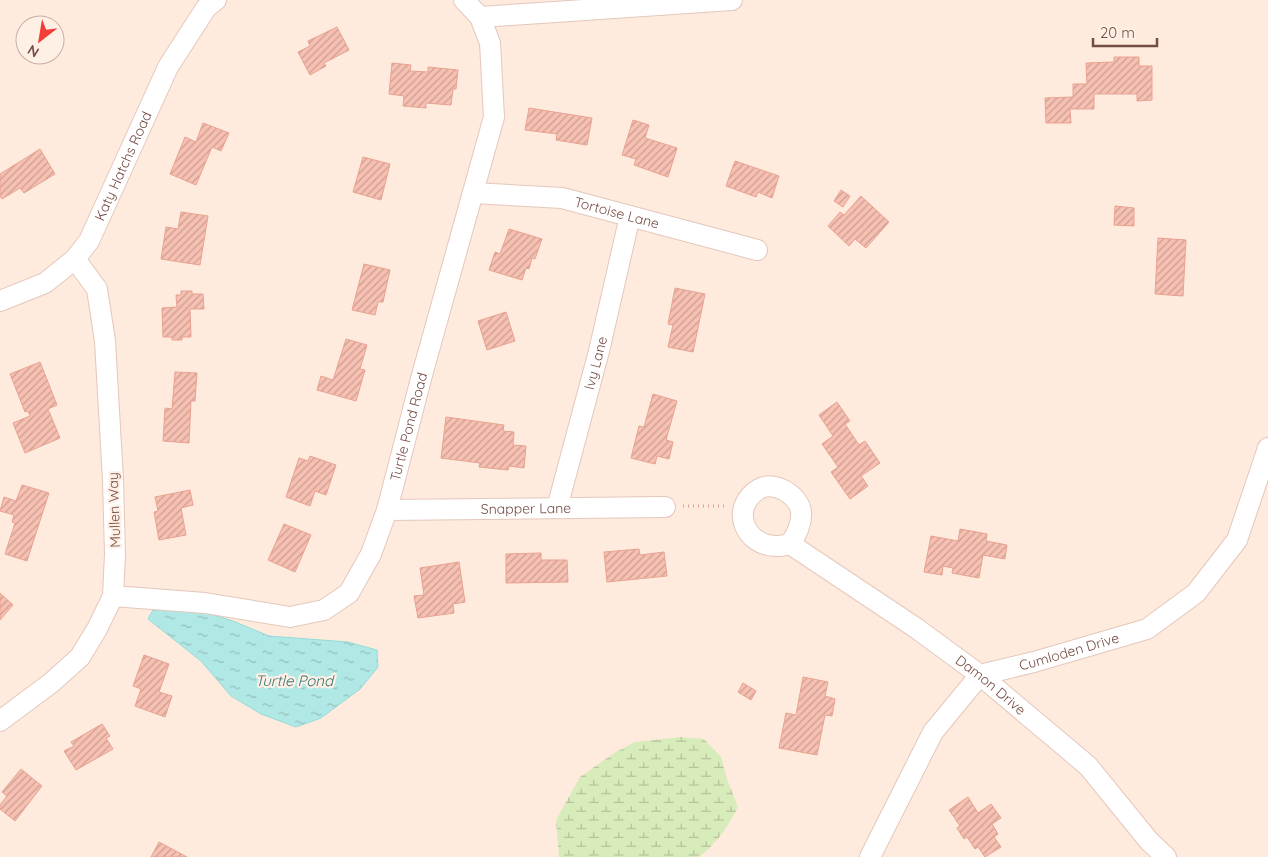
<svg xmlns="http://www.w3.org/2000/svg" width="1268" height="857" font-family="Quicksand,sans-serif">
	<defs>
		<pattern id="wetland-marsh" width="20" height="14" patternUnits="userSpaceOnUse" patternTransform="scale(1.25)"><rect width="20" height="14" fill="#d8ecbb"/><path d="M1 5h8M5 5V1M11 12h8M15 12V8" fill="none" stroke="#b4c19a"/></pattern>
		<pattern id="water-ripples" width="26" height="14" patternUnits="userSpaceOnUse" patternTransform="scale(1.25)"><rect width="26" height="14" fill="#b0e8e6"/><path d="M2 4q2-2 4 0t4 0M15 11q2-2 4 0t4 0" fill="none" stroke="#94bebc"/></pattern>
		<pattern id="building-hatch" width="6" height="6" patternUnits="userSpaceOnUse" patternTransform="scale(1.25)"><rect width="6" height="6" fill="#f6c0b2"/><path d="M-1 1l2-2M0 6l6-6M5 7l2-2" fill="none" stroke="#cc9e92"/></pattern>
	</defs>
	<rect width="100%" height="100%" fill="#feebdd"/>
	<!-- wetland -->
	<path fill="url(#wetland-marsh)" d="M 681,737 L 704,739 L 721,757 L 727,779 L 738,807 C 728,827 717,843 699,857 L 559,857 L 556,820 L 580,777 L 614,753 L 635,742 Z"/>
	<!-- water -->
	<path fill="url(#water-ripples)" stroke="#96dbd8" d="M 178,604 L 233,621 L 269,636 L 348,642 L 377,650 L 378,667 L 360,689 L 321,718 L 296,727 L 261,714 L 231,696 L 201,661 L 148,619 L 153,610 Z"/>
	<!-- building -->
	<g fill="url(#building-hatch)" stroke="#e9a291">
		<path d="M 337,27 L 349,50 L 324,63 L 326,66 L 310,75 L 298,52 L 310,46 L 308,41 Z"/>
		<path d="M 1114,57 L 1139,57 L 1139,66 L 1152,66 L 1152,100 L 1137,101 L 1137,94 L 1094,94 L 1094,109 L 1070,109 L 1071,123 L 1046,123 L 1045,98 L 1073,97 L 1073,84 L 1087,84 L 1086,63 L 1114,62 Z"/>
		<path d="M 392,63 L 411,65 L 410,71 L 428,72 L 428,67 L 458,70 L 456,89 L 453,89 L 451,105 L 426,103 L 426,108 L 403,106 L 404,96 L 389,94 Z"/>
		<path d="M 529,108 L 592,118 L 587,145 L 556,140 L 557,134 L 525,130 Z"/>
		<path d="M 633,120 L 649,125 L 645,138 L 677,148 L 668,177 L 634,165 L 636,159 L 622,155 Z"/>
		<path d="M 203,123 L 229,133 L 221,151 L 212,147 L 196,185 L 170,174 L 185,137 L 196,142 Z"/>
		<path d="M 40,149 L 55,174 L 24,193 L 20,188 L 2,199 L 0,196 L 0,174 Z"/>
		<path d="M 363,157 L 390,164 L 381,200 L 353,192 Z"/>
		<path d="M 735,161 L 779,176 L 772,198 L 758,192 L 756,197 L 726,186 Z"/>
		<path d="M 841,190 L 850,196 L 843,207 L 834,201 Z"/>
		<path d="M 861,196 L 889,222 L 866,248 L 855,239 L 849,246 L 828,226 L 840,212 L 844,215 Z"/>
		<path d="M 1115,206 L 1134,208 L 1134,226 L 1114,225 Z"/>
		<path d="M 181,212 L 208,216 L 200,265 L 161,259 L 166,227 L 178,229 Z"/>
		<path d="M 509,229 L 542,239 L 535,259 L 532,258 L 529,269 L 526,268 L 522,280 L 489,270 L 495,252 L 500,254 Z"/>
		<path d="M 1158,238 L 1186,240 L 1183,296 L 1155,294 Z"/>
		<path d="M 364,264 L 390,270 L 383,302 L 378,302 L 375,315 L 352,310 Z"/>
		<path d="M 675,288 L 705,294 L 693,352 L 668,347 L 673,325 L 668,324 Z"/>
		<path d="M 181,291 L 192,291 L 192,294 L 203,294 L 204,309 L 190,309 L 191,337 L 182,337 L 182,340 L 172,340 L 172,337 L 163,337 L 162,308 L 177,307 L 176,295 L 181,295 Z"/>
		<path d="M 506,312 L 515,341 L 487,350 L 478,321 Z"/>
		<path d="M 346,339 L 367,345 L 360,369 L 365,370 L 356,401 L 317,390 L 321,376 L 333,380 Z"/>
		<path d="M 40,362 L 57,405 L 48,409 L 60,438 L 25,453 L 13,423 L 30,416 L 28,411 L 25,412 L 10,374 Z"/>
		<path d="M 175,372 L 197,373 L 195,401 L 191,401 L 189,443 L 163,441 L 165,408 L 172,409 Z"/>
		<path d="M 653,394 L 677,401 L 666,440 L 673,442 L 669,459 L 657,456 L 655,464 L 631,458 L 639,426 L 644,427 Z"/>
		<path d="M 837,402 L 850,421 L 845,424 L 859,445 L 865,441 L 880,463 L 861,476 L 868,486 L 850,499 L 831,472 L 838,467 L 822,444 L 833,436 L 819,415 Z"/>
		<path d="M 446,417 L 504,425 L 503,431 L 514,432 L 513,445 L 526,446 L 524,468 L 509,466 L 508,470 L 479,467 L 480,463 L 441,458 Z"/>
		<path d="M 310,456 L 336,465 L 326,495 L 315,491 L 310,506 L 286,497 L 299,458 L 308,461 Z"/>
		<path d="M 22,485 L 49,493 L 27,561 L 5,554 L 15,523 L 12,522 L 14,515 L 0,511 L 4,497 L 16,501 Z"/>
		<path d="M 190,490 L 193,505 L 181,508 L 186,535 L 159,540 L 154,512 L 158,511 L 155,497 Z"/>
		<path d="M 284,524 L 311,535 L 295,572 L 268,560 Z"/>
		<path d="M 960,529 L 987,534 L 986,541 L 1007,545 L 1005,559 L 983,555 L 979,578 L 952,573 L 953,568 L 943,566 L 942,575 L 924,572 L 931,536 L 958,541 Z"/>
		<path d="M 639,549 L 640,555 L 664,552 L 667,576 L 607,582 L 604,552 Z"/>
		<path d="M 541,553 L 541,560 L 567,560 L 568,582 L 506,583 L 506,554 Z"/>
		<path d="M 459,562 L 465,602 L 453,604 L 454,613 L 418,618 L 414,596 L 424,595 L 420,568 Z"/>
		<path d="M 0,593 L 13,605 L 0,620 Z"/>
		<path d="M 144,655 L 169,664 L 159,692 L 172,696 L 165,717 L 135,706 L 141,689 L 133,686 Z"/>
		<path d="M 803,677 L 828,682 L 825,696 L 835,699 L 832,716 L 825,715 L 817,755 L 779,748 L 786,713 L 796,715 Z"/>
		<path d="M 743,683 L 756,691 L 751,700 L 738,692 Z"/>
		<path d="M 102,724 L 110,736 L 106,738 L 113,749 L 76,770 L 64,751 L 74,746 L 71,742 Z"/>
		<path d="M 21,769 L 42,786 L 15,821 L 0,809 L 0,805 L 7,796 L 2,792 Z"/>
		<path d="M 968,797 L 978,813 L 991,804 L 1001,818 L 992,824 L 998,834 L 994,837 L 1001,847 L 985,857 L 978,847 L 975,849 L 967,837 L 964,839 L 957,828 L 960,826 L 949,810 Z"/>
		<path d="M 159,842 L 187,857 L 151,857 Z"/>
	</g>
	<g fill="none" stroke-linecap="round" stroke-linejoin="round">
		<defs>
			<g id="street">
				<path d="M 464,0 L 480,17 L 732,0"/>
				<path id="s1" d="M 473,193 L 562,198 L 757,250"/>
				<path id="s2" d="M 0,301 L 45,283 L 75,259 L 89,241 L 168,67 L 206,8 L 216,0"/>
				<path id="s3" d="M 557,508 L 599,351 L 630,216"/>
				<path id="s4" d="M 387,510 L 665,507"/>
				<path id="s5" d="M 790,544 C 797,534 802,524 801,512 C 799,495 774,480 759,489 C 729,507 744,547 778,546 C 782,546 786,545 790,544 L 916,628 L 980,675 L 1088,766 L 1149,841 L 1166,857"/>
				<path id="s6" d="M 113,596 L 205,603 L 290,617 L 324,610 L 349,593 L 371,554 L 387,510 L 422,375 L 494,117 L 490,43 L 480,17"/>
				<path d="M 0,721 L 51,683 L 80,657 L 97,629 L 113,596 L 115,554 L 113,480 L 105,341 L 97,289 L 75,259"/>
				<path id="s7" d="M 870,857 L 933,732 L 980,675 L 1034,662 L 1147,629 L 1196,593 L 1237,540 L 1268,448"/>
			</g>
		</defs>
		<!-- street casing -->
		<use href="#street" stroke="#e4c7bc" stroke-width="22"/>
		<!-- path -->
		<path stroke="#daa396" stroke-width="3" stroke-dasharray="1 4" stroke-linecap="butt" d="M 683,506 L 724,506"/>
		<!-- street -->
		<use href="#street" stroke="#fff" stroke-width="20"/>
	</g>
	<g text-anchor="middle" stroke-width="4.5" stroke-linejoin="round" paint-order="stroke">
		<!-- street labels -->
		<g font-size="14" fill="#754c44" stroke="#fff0e5">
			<text dy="5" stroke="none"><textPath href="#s2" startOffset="192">Katy Hatchs Road</textPath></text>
			<text dy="5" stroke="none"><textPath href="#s1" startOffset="146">Tortoise Lane</textPath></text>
			<text dy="5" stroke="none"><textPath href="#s3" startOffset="150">Ivy Lane</textPath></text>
			<text dy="5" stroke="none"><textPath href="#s6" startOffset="421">Turtle Pond Road</textPath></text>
			<text dy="5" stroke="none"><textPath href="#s4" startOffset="139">Snapper Lane</textPath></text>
			<text transform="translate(114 510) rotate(-92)" y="5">Mullen Way</text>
			<text dy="5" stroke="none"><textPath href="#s7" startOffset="306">Cumloden Drive</textPath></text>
			<text dy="5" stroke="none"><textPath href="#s5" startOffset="431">Damon Drive</textPath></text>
		</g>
		<!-- water labels -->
		<g font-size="15" font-style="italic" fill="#357574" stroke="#fff0e5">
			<text x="294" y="686">Turtle Pond</text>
		</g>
	</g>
	<!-- north arrow -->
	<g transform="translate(40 40) rotate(211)"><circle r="24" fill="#fff0e5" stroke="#c8aea5"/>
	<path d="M0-4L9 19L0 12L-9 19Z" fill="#f33d37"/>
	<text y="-8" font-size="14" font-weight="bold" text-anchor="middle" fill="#754c44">N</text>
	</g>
	<!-- scale -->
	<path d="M1093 38v8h64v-8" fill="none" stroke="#754c44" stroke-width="2.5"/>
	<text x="1100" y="38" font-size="15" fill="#754c44" stroke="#fff0e5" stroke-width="4" paint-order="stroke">20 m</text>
</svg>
